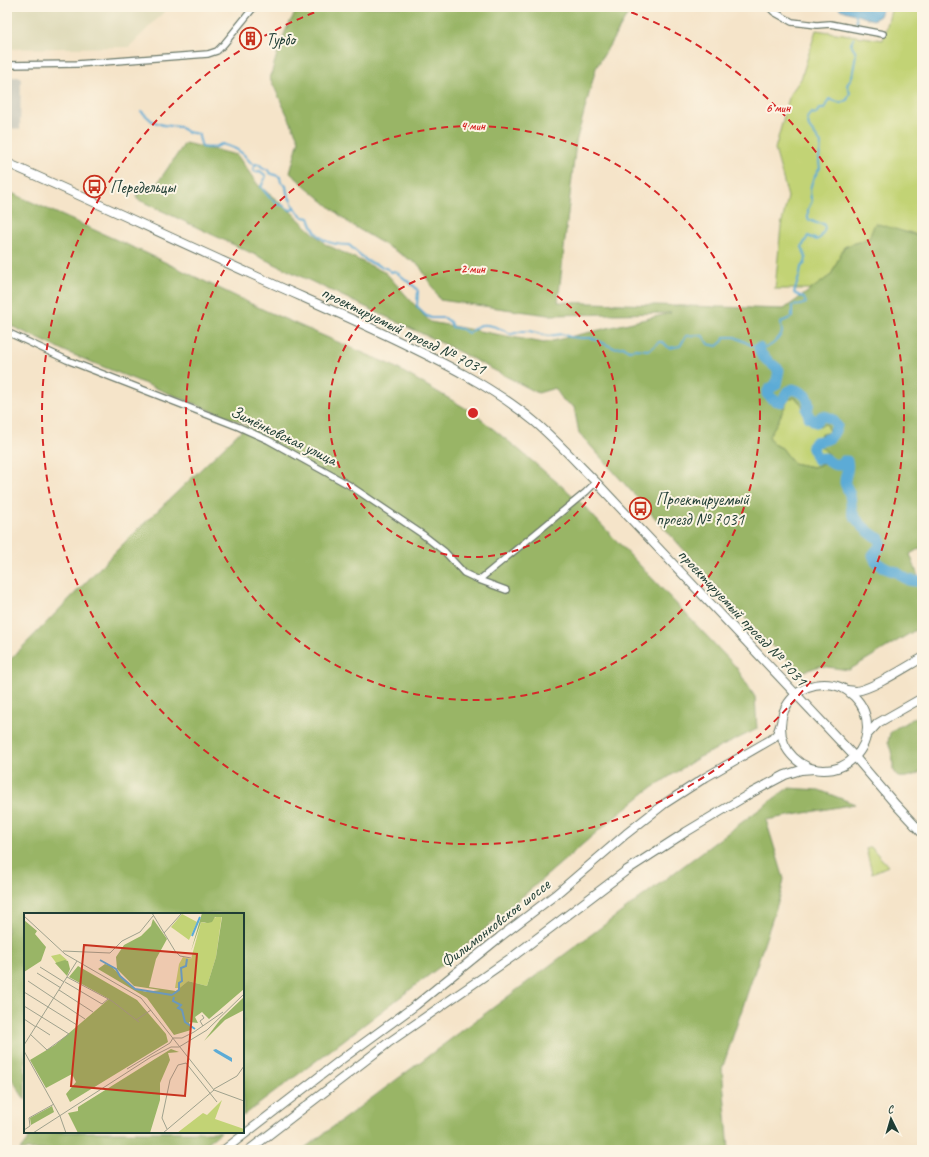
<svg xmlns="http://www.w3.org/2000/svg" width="929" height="1157" font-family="Caveat,sans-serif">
	<rect width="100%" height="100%" fill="#fcf5e5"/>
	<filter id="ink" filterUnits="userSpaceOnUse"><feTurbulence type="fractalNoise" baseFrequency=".025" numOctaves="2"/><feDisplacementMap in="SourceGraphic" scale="8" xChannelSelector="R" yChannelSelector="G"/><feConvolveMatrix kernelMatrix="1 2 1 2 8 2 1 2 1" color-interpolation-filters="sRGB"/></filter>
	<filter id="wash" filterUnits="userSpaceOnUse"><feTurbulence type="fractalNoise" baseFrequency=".012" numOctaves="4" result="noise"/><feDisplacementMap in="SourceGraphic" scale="16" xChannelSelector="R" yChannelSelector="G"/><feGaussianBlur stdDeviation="0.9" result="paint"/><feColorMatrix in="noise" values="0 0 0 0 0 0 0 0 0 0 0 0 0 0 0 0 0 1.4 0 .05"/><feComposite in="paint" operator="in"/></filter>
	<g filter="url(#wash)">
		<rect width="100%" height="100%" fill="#f5e4c9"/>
		<!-- built -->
		<path fill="#e0dcbb" d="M 7,7 L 169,7 L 129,47 L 7,49 Z"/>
		<!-- industrial -->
		<path fill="#c4c5b9" d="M 7,77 L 21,77 L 20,130 L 7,127 Z"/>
		<!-- green -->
		<g fill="#c2d375" stroke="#708854">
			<path d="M 892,7 L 922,7 L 922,237 L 909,232 L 869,238 L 844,247 L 831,275 L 812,289 L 775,289 L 781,226 L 788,197 L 775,149 L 790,94 L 801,79 L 816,30 L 883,40 Z"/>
			<path d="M 795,397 L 802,405 L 805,418 L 827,424 L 829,433 L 819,445 L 826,451 L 831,459 L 830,462 L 813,467 L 793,463 L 782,448 L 773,444 L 769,436 L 778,421 L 788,400 Z"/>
			<path d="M 871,847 L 888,866 L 872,873 L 866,849 Z"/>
		</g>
		<!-- forest -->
		<g fill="#99b566" stroke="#5c794d" fill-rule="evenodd">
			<path d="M 300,7 L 632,7 L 596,68 L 576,142 L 558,302 L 784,309 L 831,275 L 844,247 L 869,238 L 875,223 L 922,237 L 922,549 L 920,548 L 910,554 L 922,587 L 922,626 L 849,670 L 820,666 L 802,672 L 763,638 L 579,433 L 574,407 L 563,400 L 555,388 L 538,393 L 446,345 L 137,199 L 138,187 L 152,191 L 185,143 L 237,155 L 258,185 L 288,209 L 325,244 L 386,273 L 430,322 L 544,343 L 671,313 L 548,315 L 440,300 L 419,265 L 350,224 L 290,173 L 299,140 L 270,78 C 277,55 284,25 300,7 ZM 795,397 L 802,405 L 805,418 L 818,426 L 827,424 L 829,432 L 820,435 L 819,445 L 826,451 L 831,459 L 830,462 L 813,467 L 793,463 L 782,448 L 773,444 L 769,436 L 778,421 L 788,400 Z"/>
			<path d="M 7,191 L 148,254 L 264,310 L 393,366 L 472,412 L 518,449 L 578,500 L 736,667 L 755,697 L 757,729 L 698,758 L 647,791 L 598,831 L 450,959 L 357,1030 L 243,1116 L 243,914 L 25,914 L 25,1100 L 7,1071 L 7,663 L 127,540 L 247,425 L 69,353 L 7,324 Z"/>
			<path d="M 922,714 L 922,771 C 913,776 907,778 898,777 L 893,769 L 893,760 L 891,751 L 888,742 L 890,733 L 896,728 Z"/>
			<path d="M 788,788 L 819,790 L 855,804 L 766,820 L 784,879 L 781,893 L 722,1069 L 729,1150 L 302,1150 Z"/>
			<path d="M 34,1132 L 221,1132 L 198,1150 L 20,1150 Z"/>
		</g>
		<!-- water -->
		<path fill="#5cabd6" stroke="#3e7485" d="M 840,7 L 883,7 L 880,16 L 873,20 L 839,9 Z"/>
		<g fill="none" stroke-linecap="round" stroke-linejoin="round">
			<!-- stream -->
			<g stroke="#5cabd6" stroke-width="2">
				<path d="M 855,7 L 857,25"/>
				<path d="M 141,111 L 152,121 L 163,125 L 180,127 L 187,132 L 199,134 L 199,137 L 202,147 C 209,149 216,147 222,144 C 229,146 238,149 243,154 C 249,159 250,166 259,164 L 264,169 L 267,169 L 270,173 L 280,177 L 281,182 L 286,186 L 287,193 L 295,209 L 303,217 L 309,218 C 316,240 328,245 349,245 L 367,261 L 388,269 L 391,272 L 395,271 L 415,287 L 418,291 L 417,306 L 425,315 L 431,318 L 445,318 L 450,322 L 452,327 L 462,329 L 468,333 C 472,331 473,329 476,327 C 485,321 503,329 511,334 L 523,331 L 530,331 L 548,336 L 562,334 L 570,337 L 580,338 L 592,338 L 614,348 L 623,347 L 629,350 L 636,349 L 648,350 L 652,348 L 659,342 L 663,342 L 669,348 L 680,346 L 686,336 L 697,335 L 703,336 L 708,344 L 717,346 L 723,341 L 724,337 L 735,337 L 753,346"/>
				<path d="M 255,165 L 253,169 L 255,172 L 260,171 L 266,176 L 261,187 L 270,198 L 275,201 L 277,204 L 282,205 L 290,210 L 295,209"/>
				<path d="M 758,348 C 770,349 776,342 782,333 L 781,322 L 792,317 L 792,306 L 800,305 L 806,303 L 804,298 L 794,293 L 800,274 L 801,267 L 805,263 L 806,258 L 802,247 L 808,236 L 817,240 L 821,237 L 825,229 L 824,224 L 816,223 L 808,219 L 808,209 L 812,201 C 807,189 813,178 820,168 C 817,156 821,154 821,143 L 809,127 L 807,118 L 811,113 L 816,114 L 819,109 L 824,109 L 829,99 L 841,103 L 847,100 L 850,93 L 847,85 C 852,78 853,74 854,66 C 854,65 855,61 855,59 C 857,53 854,49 851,44 L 854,38"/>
			</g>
			<!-- river -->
			<g stroke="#5cabd6" stroke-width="11">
				<path d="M 759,348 L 761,354 L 768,361"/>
				<path d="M 773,365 L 779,370 L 776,385 L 769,389 L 767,394 L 774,400 L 781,402 L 784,398 L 787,392 L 793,389 C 796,390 800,391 802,393 C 808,397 810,405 807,410 L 809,417 L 816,422 L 822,416 C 830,417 833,419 837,426 C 832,439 828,440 815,442 L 812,446 L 817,459 L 824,458 L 833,464 L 838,465 L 843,461 L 847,461 C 850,470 844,476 845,483 C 846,487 849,491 850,495 C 851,500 851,505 852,511 C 855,521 871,535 880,539 L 881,545 L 873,555 L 876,562 L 885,568 L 896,572 L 908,580 L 922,582"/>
			</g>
		</g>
	</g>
	<g filter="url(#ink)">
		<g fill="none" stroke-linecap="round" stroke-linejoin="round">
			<defs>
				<g id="minor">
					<path d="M 769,7 L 774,12 L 792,22 L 817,25 L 830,24 L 883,34"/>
					<path d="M 7,65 L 77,64 L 208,54 L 217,51 L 224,44 L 254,7"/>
					<path d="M 7,332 L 67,360 L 239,427 L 268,440 L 349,485 L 422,534 L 445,552 L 464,573 L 479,580 L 506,590"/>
					<path d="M 479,580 L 586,492 L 596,482"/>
				</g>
				<g id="secondary">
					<path d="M 7,163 C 89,199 169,237 251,274 C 297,295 344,315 390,337 C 440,361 492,386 535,422 C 557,441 576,462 596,482 L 855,757 L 896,805 L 922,833"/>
					<circle cx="824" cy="727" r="43"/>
					<path d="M 847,690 C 850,690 853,691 856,691 C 873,689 906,667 922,658"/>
					<path d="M 866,736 L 878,723 L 922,698"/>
					<path d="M 224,1150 L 342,1059 L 416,1005 L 500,937 L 555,895 L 626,834 L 664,804 L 706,777 L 772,739 L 777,734 L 781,723"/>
					<path d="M 249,1150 L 388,1043 L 515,955 L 627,870 L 686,832 L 751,793 L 785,775 L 801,770 L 815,769"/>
				</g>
			</defs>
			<!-- minor casing -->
			<use href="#minor" stroke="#6a7768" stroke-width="8"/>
			<!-- secondary casing -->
			<use href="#secondary" stroke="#6a7768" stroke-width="10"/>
			<!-- minor -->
			<use href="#minor" stroke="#fff" stroke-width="5.5"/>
			<!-- secondary -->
			<use href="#secondary" stroke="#fff" stroke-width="8"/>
		</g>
	</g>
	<!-- distance rings -->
	<g fill="none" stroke="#d62828" stroke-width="2" stroke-dasharray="7 5">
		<circle cx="473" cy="413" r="144"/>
		<circle cx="473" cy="413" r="287"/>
		<path d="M620 8A431 431 0 1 1 326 8"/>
	</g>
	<!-- icons -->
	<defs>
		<symbol id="building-ring" viewBox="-11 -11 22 22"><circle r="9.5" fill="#fcf5e5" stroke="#c8321e" stroke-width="1.5"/><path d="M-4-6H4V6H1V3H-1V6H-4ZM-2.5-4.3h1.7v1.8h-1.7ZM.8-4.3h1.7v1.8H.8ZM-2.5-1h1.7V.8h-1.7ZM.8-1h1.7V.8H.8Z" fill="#c8321e"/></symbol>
		<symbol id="bus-ring" viewBox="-11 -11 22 22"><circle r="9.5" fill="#fcf5e5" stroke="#c8321e" stroke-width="1.5"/><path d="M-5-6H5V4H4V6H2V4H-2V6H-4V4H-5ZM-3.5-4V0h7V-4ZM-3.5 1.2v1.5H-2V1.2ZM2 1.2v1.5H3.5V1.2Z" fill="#c8321e"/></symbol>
	</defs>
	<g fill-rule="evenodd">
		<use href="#building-ring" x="238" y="26" width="25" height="25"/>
		<use href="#bus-ring" x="82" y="174" width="25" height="25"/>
		<use href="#bus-ring" x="628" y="496" width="25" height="25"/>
	</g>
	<g text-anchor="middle" stroke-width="4" stroke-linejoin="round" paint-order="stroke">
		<!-- poi labels -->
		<g font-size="17" fill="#1f3d34" stroke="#fcf5e5" text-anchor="start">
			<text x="266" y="45">Турбо</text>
			<text x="110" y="193">Передельцы</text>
			<text x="656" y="505">Проектируемый<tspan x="656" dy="20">проезд № 7031</tspan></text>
		</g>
		<!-- street labels -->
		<g font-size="17" fill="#1f3d34" stroke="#fcf5e5">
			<text transform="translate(404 330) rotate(26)" y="6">проектируемый проезд № 7031</text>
			<text transform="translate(284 435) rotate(26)" y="6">Зимёнковская улица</text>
			<text transform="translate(743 617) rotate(47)" y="6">проектируемый проезд № 7031</text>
			<text transform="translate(495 923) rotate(-38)" y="6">Филимонковское шоссе</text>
		</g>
	</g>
	<!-- overview -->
	<g transform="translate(24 913)">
		<rect width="220" height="220" fill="#f5e4c9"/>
		<path d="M 158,1 L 173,9 L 165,27 L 147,14 ZM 198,1 L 192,44 L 183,73 L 164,68 L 156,75 L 151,75 L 155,51 L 159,44 L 167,46 L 177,9 L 181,10 ZM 36,41 L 43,47 L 33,51 L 27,43 ZM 198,187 L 191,206 L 220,216 L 220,220 L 153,220 L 179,200 L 183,202 Z" fill="#c2d375"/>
		<path d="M 178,0 L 220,0 L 220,76 L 185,106 L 178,99 L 171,104 L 174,110 L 165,109 L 167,117 L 150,122 L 123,85 L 74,56 L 81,51 L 87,53 L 109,75 L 122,79 L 136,77 L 110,73 L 93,56 L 92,44 L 100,32 L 117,23 L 127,13 L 129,6 L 143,26 L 132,46 L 125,74 L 152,78 L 164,68 L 183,73 L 192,44 L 198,4 L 191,4 L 188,9 L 184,10 L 177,9 L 167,38 ZM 0,7 L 13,18 L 11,21 L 22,34 L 17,48 L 0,59 ZM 41,47 L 44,48 L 46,56 L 43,63 L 31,50 ZM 54,53 L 113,87 L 142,121 L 144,129 L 46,189 L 42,181 L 52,169 L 48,161 L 22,175 L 6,147 L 31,132 L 85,86 L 45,64 ZM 220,84 L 220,97 L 201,107 L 180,128 L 196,107 ZM 147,136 L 155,139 L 144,140 L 146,147 L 136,170 L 136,187 L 126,220 L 54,220 L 44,200 L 54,198 L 54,194 ZM 28,193 L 30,199 L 7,212 L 6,205 Z" fill="#99b566"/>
		<path d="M 192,136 L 208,145 L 208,149 L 191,139 L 189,137 Z" fill="#5cabd6"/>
		<path fill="none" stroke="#5cabd6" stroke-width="2" d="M 168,23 L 176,4M 76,47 L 92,56 L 96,63 L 111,76 L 148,82M 148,82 L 155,77 L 155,70 L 158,68 L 157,55 L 162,53 L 163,46M 150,84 L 149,88 L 157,92 L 154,95 L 158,97 L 161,109 L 171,116"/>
		<path fill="none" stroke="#9fa18d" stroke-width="1" d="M 128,0 L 151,38 L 156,43 L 167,45M 0,3 L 41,41 L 117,85 L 190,177 L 220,188M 140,20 L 158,0M 39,38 L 86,40 L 98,28 L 116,19 L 129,3M 16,54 L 40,69M 13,60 L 37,75M 43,64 L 88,88 L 115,109M 4,68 L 61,106M 41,69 L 78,91 L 84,86M 35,77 L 69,99M 0,79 L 53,112M 0,93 L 45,121 L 23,137 L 6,121M 178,102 L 180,105 L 176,108 L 179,113M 0,106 L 12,114M 112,107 L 127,97M 12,113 L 26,122M 149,125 L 158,125 L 170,119 L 199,99M 0,132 L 53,48M 0,138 L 36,203 L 42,220M 103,156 L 146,130 L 149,125M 190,176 L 213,163 L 220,153M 143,216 L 138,205 L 146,167 L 154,152 L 162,150 L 193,189M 0,217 L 6,213 L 5,205 L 30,191M 9,220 L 127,144 L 147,134 L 155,134 L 183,117 L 220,81M 139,220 L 190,177"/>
		<path fill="#c8321e" fill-opacity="0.15" stroke="#c8321e" stroke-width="2" d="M 60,32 L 173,41 L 161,183 L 47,173 Z"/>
		<rect width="220" height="220" fill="none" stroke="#1f3d34" stroke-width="2"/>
	</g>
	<circle cx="473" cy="413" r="6" fill="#d62828" stroke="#fcf5e5" stroke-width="2"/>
	<g font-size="12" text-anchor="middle" font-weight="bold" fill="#d62828" stroke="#fcf5e5" stroke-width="4" stroke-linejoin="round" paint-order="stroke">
		<text x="778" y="112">6 мин</text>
		<text x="473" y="130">4 мин</text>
		<text x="473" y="273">2 мин</text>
	</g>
	<!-- margin -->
	<rect width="929" height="1157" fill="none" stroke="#fcf5e5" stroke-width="24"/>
	<!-- north arrow -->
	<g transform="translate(891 1119) rotate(355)" stroke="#fcf5e5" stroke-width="3" paint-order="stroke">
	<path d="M0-3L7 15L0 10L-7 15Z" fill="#1f3d34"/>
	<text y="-6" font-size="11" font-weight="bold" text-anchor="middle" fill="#1f3d34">С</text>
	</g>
</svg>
